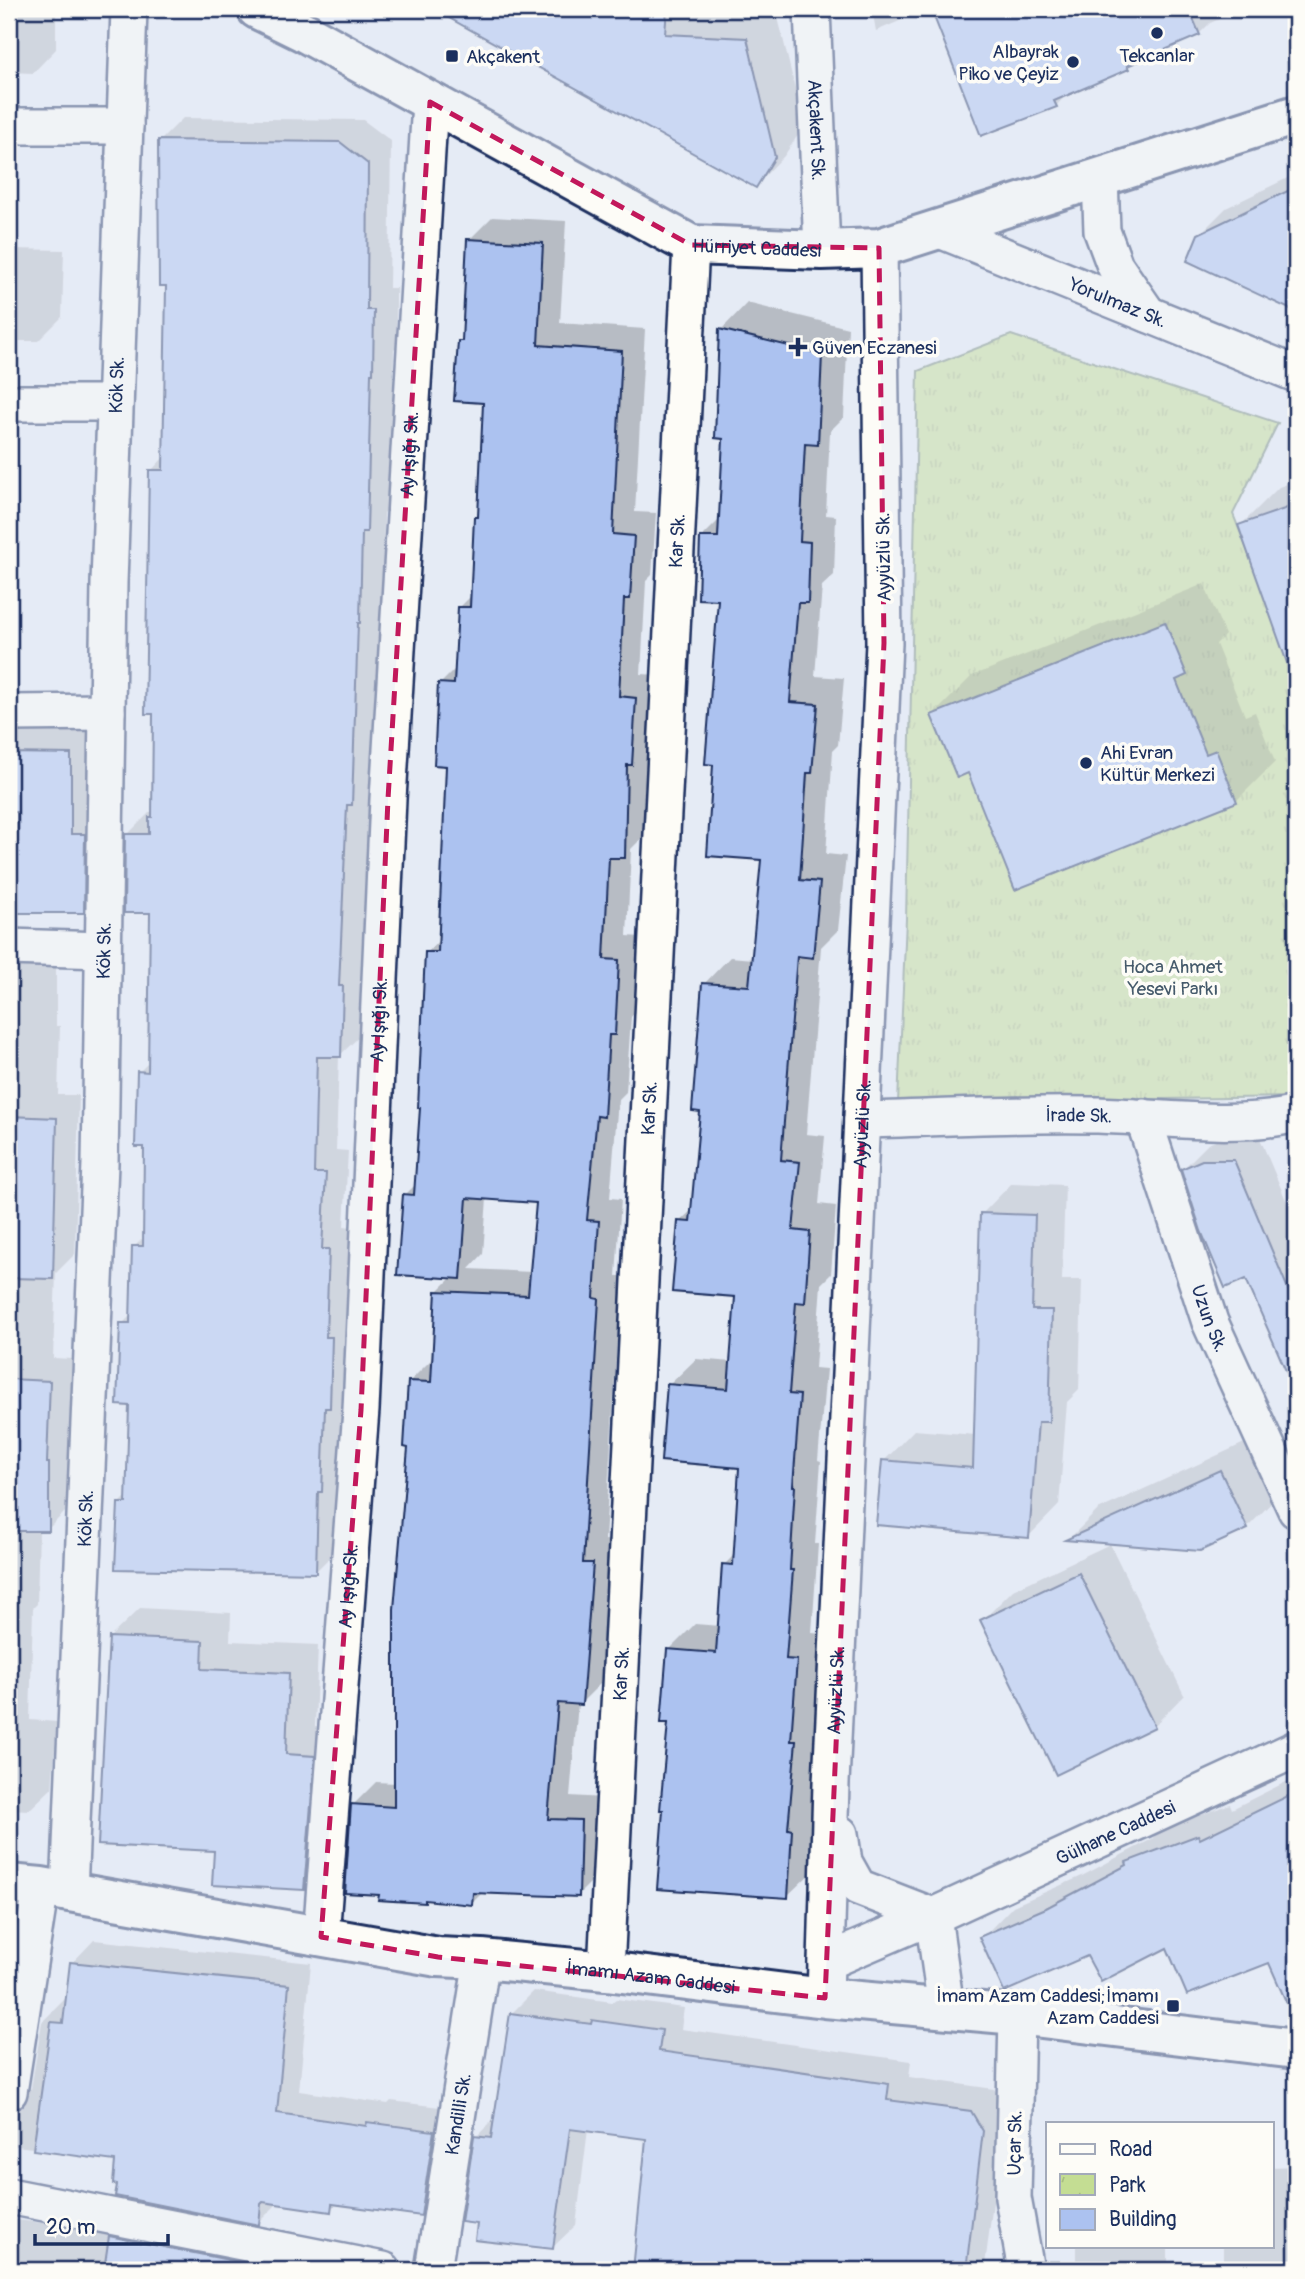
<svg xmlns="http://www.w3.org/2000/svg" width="1305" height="2279" font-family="Pangolin,sans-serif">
	<defs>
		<pattern id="park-tufts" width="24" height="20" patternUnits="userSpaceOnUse" patternTransform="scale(1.75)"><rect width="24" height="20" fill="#c4dd93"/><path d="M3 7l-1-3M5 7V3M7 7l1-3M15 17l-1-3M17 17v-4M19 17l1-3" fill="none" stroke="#a8be81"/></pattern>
	</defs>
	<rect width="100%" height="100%" fill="#e5ebf5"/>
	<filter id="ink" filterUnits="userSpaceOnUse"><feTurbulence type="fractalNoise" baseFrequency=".0143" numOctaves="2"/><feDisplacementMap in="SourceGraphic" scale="14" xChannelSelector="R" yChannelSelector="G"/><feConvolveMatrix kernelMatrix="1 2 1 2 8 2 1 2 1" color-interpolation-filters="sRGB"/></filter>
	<g filter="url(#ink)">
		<!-- park -->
		<path fill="url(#park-tufts)" stroke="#708678" stroke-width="2" d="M 1011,335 L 1278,423 L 1233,514 L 1296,673 L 1296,1097 L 898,1103 L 906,919 L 918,371 Z"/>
		<!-- shadow -->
		<g fill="#0003" fill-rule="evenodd">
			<path d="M 9,9 L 56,9 L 56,49 L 33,73 L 9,72 Z"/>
			<path d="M 437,9 L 776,9 L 804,126 L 784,156 L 755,186 Z"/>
			<path d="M 872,9 L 928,9 L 876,31 Z"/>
			<path d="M 1010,9 L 1244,9 L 1210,23 L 1199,34 L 1134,61 L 1128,68 L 1068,93 L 1056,106 L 971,24 Z"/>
			<path d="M 183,118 L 363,120 L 391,141 L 389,288 L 396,288 L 396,348 L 394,350 L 389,507 L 384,513 L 383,598 L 381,600 L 374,780 L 369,785 L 362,964 L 365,964 L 363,1033 L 339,1056 L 336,1150 L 348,1151 L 344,1226 L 352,1227 L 338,1549 L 315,1572 L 119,1504 L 128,1495 L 131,1404 L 122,1324 L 132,1314 L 134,1247 L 145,1236 L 146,1145 L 139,1072 L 150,1061 L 151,911 L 127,835 L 150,812 L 154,812 L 151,471 L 165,456 L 168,284 L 160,141 Z"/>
			<path d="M 1296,174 L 1296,310 L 1189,260 L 1199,235 L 1226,208 Z"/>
			<path d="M 492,217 L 566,221 L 560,323 L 645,329 L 635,512 L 656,513 L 652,575 L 646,581 L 641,674 L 659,675 L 647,833 L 631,849 L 627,936 L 641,937 L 637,1010 L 631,1017 L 626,1092 L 618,1100 L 610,1198 L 621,1199 L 616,1276 L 621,1276 L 605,1540 L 615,1541 L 604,1680 L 581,1703 L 578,1703 L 570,1796 L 603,1798 L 601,1872 L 578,1895 L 483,1892 L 472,1903 L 427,1899 L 424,1901 L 353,1805 L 376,1782 L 396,1783 L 410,1446 L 410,1381 L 433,1358 L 438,1291 L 452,1277 L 405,1195 L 417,1183 L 427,953 L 440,939 L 447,764 L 440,684 L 456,668 L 460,607 L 473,594 L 476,518 L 479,515 L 485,401 L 460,341 L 464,337 L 469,240 ZM 487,1198 L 538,1201 L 532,1272 L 469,1269 L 483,1254 Z"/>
			<path d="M 9,249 L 64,250 L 62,317 L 38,341 L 9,341 Z"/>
			<path d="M 747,303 L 848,328 L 844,417 L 830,431 L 826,515 L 836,516 L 834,575 L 822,586 L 815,676 L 844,678 L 838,745 L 833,750 L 826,854 L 846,856 L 838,930 L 821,947 L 806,1134 L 825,1136 L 819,1204 L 836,1206 L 831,1274 L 821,1284 L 815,1368 L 826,1369 L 818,1460 L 821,1461 L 815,1544 L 818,1544 L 812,1633 L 823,1634 L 814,1870 L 787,1896 L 670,1722 L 669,1650 L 695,1624 L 720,1626 L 724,1565 L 735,1554 L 741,1466 L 669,1385 L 696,1359 L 732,1362 L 737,1296 L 679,1222 L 693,1209 L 702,1110 L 704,984 L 730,957 L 753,959 L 763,858 L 715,763 L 720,598 L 702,537 L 721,518 L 724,437 L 721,330 Z"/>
			<path d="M 1296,481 L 1296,683 L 1240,526 L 1279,487 Z"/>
			<path d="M 1204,584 L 1225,635 L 1216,644 L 1245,716 L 1255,712 L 1275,762 L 1236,801 L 969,771 L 933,715 L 972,676 Z"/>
			<path d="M 9,731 L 93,731 L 106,888 L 83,911 L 19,810 L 9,810 Z"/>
			<path d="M 9,939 L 56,946 L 56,1026 L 60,1026 L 58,1095 L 79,1095 L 75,1254 L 56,1273 L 53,1358 L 72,1359 L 69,1441 L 72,1441 L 71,1506 L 48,1529 L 39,1529 L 37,1604 L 33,1608 L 30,1720 L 57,1722 L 52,1788 L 29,1810 L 9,1809 Z"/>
			<path d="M 1229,1136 L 1259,1136 L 1296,1224 L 1296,1389 L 1246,1277 L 1183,1169 L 1208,1144 Z"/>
			<path d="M 1012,1183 L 1065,1185 L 1062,1280 L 1082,1280 L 1079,1390 L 1067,1402 L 1059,1505 L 1029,1536 L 884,1461 L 914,1430 L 976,1435 L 982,1214 Z"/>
			<path d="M 1251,1440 L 1277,1497 L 1247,1528 L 1069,1539 L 1098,1510 Z"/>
			<path d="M 1110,1544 L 1184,1695 L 1154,1726 L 982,1621 L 1013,1590 Z"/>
			<path d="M 140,1608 L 231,1613 L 230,1641 L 318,1645 L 315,1726 L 343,1727 L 333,1859 L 304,1889 L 216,1849 L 110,1637 Z"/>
			<path d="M 1296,1777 L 1296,2003 L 1290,2006 L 1270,1961 L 1168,1946 L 1088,1953 L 982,1938 L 1013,1906 L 1080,1877 L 1152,1839 L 1159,1831 L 1230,1804 L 1232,1809 Z"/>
			<path d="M 9,1911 L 23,1913 L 20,2086 L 31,2089 L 42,2022 L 65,1999 L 68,1999 L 72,1963 L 94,1940 L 311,1963 L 299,2091 L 388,2104 L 391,2101 L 456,2109 L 443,2192 L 420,2214 L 337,2203 L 330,2210 L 279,2202 L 258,2223 L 119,2183 L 117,2159 L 9,2145 Z"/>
			<path d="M 534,1991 L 612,2002 L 616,1999 L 684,2008 L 681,2029 L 911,2061 L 909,2077 L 994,2089 L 1005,2108 L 985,2265 L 980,2270 L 634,2270 L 648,2137 L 588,2129 L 576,2225 L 553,2247 L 476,2137 L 496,2117 L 512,2013 Z"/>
			<path d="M 1296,2166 L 1296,2270 L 1223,2270 L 1223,2246 L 1272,2246 L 1272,2167 Z"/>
			<path d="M 9,2219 L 116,2232 L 356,2270 L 9,2270 Z"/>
			<rect x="1076" y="2246" width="92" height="24"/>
		</g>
		<!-- building -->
		<g fill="#acc2f0" stroke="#1b2f5e" stroke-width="2">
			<path d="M 433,9 L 667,9 L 665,34 L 747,38 L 775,157 L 756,188 Z"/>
			<path d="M 931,9 L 1189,9 L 1200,35 L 1127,66 L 1129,69 L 1054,101 L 1057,107 L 981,136 Z"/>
			<path d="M 158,140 L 340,142 L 368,164 L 367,310 L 374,310 L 373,373 L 371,373 L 367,532 L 362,532 L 360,623 L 358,623 L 352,805 L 347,805 L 339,986 L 343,986 L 341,1057 L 317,1057 L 314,1173 L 326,1173 L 322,1249 L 329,1249 L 326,1337 L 332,1337 L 330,1408 L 325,1408 L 322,1492 L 318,1492 L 316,1573 L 115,1569 L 118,1503 L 126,1503 L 129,1406 L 117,1405 L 120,1323 L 130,1323 L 132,1246 L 143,1246 L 144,1147 L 135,1147 L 137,1071 L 148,1072 L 150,913 L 124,913 L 125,834 L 149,834 L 149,817 L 152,817 L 153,714 L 145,714 L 149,470 L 163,470 L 166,286 L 159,286 Z"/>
			<path d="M 1296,187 L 1296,312 L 1187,261 L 1198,234 Z"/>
			<path d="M 467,239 L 543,243 L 538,345 L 622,351 L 613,534 L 634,536 L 630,599 L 624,599 L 619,696 L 636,698 L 632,765 L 627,765 L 625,858 L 609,858 L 604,959 L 619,960 L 615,1035 L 609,1035 L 604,1117 L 597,1116 L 587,1220 L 599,1221 L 594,1298 L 599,1299 L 583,1563 L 593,1563 L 582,1705 L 558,1703 L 548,1819 L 581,1820 L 579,1897 L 473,1893 L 472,1905 L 425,1900 L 425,1903 L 378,1900 L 379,1895 L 345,1893 L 351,1804 L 394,1807 L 394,1609 L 408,1448 L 404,1447 L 408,1381 L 431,1382 L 436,1291 L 528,1295 L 536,1203 L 467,1198 L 461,1279 L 397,1275 L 403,1194 L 414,1195 L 420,1108 L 418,1108 L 425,952 L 438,952 L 446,766 L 434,765 L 438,683 L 454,684 L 458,607 L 470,607 L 474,517 L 478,517 L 483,403 L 454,401 L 458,341 L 462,341 Z"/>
			<path d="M 719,329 L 822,354 L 818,445 L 805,444 L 800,541 L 810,542 L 808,603 L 798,603 L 790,702 L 818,704 L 812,773 L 807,773 L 800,880 L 820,882 L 813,958 L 797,956 L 781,1160 L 800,1162 L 793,1230 L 810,1232 L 805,1303 L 796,1302 L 789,1394 L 800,1395 L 793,1486 L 795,1486 L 790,1570 L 793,1570 L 786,1659 L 797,1660 L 791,1741 L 796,1741 L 788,1829 L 792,1830 L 788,1898 L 657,1889 L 663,1810 L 660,1810 L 668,1723 L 661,1723 L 667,1649 L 716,1653 L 722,1564 L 733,1565 L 739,1468 L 661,1461 L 667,1384 L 728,1389 L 735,1297 L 672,1292 L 678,1221 L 690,1222 L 700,1112 L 692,1111 L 702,983 L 749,986 L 761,860 L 707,856 L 713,765 L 705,764 L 718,600 L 698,599 L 700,537 L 718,537 L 723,439 L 715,438 Z"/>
			<path d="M 1296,505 L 1296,673 L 1291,674 L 1238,525 Z"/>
			<path d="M 1165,622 L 1187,675 L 1176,680 L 1206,754 L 1216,750 L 1237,802 L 1015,890 L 968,773 L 957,778 L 931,715 Z"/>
			<path d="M 9,753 L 71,754 L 71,834 L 85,834 L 84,913 L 17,913 L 17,812 L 9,812 Z"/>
			<path d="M 9,1116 L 57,1118 L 53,1279 L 9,1278 Z"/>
			<path d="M 1202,1160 L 1234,1160 L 1296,1308 L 1296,1394 L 1246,1279 L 1225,1288 L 1201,1231 L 1181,1169 Z"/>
			<path d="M 980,1213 L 1035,1215 L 1032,1310 L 1052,1310 L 1049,1422 L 1038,1422 L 1029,1538 L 876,1525 L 882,1460 L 973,1468 Z"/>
			<path d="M 9,1379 L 50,1381 L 47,1463 L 49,1463 L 49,1531 L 9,1531 Z"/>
			<path d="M 1220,1470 L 1248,1529 L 1200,1551 L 1065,1540 Z"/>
			<path d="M 1079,1573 L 1155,1727 L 1056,1775 L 980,1620 Z"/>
			<path d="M 109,1637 L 203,1641 L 202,1669 L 289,1673 L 286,1754 L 315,1756 L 304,1890 L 212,1885 L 214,1851 L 98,1845 Z"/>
			<path d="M 1296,1792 L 1296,2024 L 1269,1963 L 1187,1995 L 1167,1948 L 1101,1982 L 1087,1956 L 1004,1992 L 979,1937 L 1046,1908 L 1127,1865 L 1126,1862 L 1198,1835 L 1200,1839 Z"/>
			<path d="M 70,1962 L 289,1985 L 277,2113 L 366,2126 L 367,2122 L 434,2131 L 421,2216 L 332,2204 L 331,2212 L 263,2202 L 261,2204 L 259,2225 L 115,2196 L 117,2185 L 113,2184 L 115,2161 L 33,2150 L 51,2022 L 63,2023 Z"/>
			<path d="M 510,2013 L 591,2024 L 592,2020 L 662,2030 L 659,2051 L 889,2084 L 887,2100 L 971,2111 L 983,2131 L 966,2270 L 633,2270 L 646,2139 L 570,2129 L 553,2249 L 475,2240 L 477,2224 L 461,2222 L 474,2136 L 491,2138 Z"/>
			<path d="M 109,2236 L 254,2265 L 253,2270 L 104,2270 Z"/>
		</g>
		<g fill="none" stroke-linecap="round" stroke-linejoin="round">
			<defs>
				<g id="street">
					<path id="s1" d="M 812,9 L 822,250"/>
					<path d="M 9,126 L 125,126"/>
					<path d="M 1100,178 L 1102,231 L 1115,266 L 1148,314"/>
					<path id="s2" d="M 940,230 L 1296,374"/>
					<path d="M 9,403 L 115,403"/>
					<path d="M 9,713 L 107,712"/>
					<path d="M 9,947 L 103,950"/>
					<path id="s3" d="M 1143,1117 L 1210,1322 L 1296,1510"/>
					<path id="s4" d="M 862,1120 C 940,1118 1020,1113 1098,1115 C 1160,1117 1236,1129 1296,1114"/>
					<path d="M 840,1834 L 844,1862 L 858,1887 L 933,1916 L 946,2008"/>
					<path id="s5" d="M 69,1892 L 100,1164 L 109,583 L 129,9"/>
					<path id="s6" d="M 321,1937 L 361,1410 L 388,799 L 430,102"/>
					<path id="s7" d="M 826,1962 L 933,1916 L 1296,1749"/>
					<path id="s8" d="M 606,1971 L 691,245"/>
					<path id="s9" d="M 825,1998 L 831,1783 L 884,643 L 879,248"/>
					<path d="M 1017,2015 L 1013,2198 L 1026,2270"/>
					<path d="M 9,2092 L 41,1887"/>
					<path d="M 9,2196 L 383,2270"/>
					<path id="s10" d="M 433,2270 L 482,1959"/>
				</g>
				<g id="secondary">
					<path id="s11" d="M 257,9 L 304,32 L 691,245 L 822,250 L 879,248 L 1296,115"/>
					<path id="s12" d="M 9,1884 L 41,1887 L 438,1957 L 482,1959 L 606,1971 L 825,1998 L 1017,2015 L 1296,2049"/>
				</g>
			</defs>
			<!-- street casing -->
			<use href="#street" stroke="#1b2f5e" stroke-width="40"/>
			<!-- secondary casing -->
			<use href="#secondary" stroke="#1b2f5e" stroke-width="44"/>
			<!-- street -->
			<use href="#street" stroke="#fdfcf7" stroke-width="35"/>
			<!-- secondary -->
			<use href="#secondary" stroke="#fdfcf7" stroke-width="38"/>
		</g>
	</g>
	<!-- marked area -->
	<path d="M0 0H1305V2279H0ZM 430,102 L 691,245 L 879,248 L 884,643 L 825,1998 L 438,1957 L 321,1937 L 361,1410 L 388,799 Z" fill="#e5ebf5" fill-opacity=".55" fill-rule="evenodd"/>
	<path fill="none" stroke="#c2185b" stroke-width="5" stroke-dasharray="14 9" stroke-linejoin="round" d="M 430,102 L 691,245 L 879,248 L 884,643 L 825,1998 L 438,1957 L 321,1937 L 361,1410 L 388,799 Z"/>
	<!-- markers -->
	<g fill="#1b2f5e" stroke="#fdfcf7" stroke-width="2.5">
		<circle cx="1157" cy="33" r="7"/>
		<rect x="445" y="49" width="14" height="14" rx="3.5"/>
		<circle cx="1073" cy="62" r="7"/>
		<path d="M794.5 336.5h7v7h7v7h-7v7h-7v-7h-7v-7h7z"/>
		<circle cx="1086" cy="763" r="7"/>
		<rect x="1166" y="1999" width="14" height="14" rx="3.5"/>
	</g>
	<g text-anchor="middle" stroke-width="7" stroke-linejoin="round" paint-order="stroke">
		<!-- poi labels -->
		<g font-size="19" fill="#1b2f5e" stroke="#fdfcf7" text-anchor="start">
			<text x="1059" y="58" text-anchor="end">Albayrak<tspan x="1059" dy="22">Piko ve Çeyiz</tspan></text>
			<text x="1157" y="62" text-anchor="middle">Tekcanlar</text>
			<text x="466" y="63">Akçakent</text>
			<text x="812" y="354">Güven Eczanesi</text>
			<text x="1100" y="759">Ahi Evran<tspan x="1100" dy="22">Kültür Merkezi</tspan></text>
			<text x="1159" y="2002" text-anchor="end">İmam Azam Caddesi;İmamı<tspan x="1159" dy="22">Azam Caddesi</tspan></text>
		</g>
		<!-- street labels -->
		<g font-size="19" fill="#1b2f5e" stroke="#fdfcf7">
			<text dy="7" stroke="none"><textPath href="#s1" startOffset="121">Akçakent Sk.</textPath></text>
			<text dy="7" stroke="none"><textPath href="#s11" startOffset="560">Hürriyet Caddesi</textPath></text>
			<text dy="7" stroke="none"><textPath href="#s2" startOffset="192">Yorulmaz Sk.</textPath></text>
			<text dy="7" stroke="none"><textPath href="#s5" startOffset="1508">Kök Sk.</textPath></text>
			<text dy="7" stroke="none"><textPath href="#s6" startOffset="1486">Ay Işığı Sk.</textPath></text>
			<text dy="7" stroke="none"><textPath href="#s8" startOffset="1432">Kar Sk.</textPath></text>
			<text transform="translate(883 557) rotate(-91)" y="7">Ayyüzlü Sk.</text>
			<text dy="7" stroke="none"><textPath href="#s5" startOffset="942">Kök Sk.</textPath></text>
			<text dy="7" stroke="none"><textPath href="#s6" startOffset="919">Ay Işığı Sk.</textPath></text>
			<text dy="7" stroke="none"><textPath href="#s8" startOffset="864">Kar Sk.</textPath></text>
			<text dy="7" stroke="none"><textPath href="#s4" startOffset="217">İrade Sk.</textPath></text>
			<text dy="7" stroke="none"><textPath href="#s9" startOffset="875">Ayyüzlü Sk.</textPath></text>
			<text dy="7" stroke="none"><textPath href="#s3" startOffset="212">Uzun Sk.</textPath></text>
			<text dy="7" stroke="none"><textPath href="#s5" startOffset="374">Kök Sk.</textPath></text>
			<text dy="7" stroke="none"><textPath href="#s6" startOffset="352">Ay Işığı Sk.</textPath></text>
			<text dy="7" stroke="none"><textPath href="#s8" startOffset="298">Kar Sk.</textPath></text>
			<text dy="7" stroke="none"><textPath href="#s9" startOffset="308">Ayyüzlü Sk.</textPath></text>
			<text dy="7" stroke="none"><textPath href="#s7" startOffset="317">Gülhane Caddesi</textPath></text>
			<text dy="7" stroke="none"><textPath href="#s12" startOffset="649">İmamı Azam Caddesi</textPath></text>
			<text dy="7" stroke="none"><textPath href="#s10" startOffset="158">Kandilli Sk.</textPath></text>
			<text transform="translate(1014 2143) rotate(-89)" y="7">Uçar Sk.</text>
		</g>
		<!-- park labels -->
		<g font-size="19" fill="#455a6b" stroke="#fdfcf7">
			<text x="1173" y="973">Hoca Ahmet<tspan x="1173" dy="22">Yesevi Parkı</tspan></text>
		</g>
	</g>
	<!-- margin -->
	<rect width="1305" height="2279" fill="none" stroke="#fdfcf7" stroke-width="35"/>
	<rect x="18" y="18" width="1270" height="2244" fill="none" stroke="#1b2f5e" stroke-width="2.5" filter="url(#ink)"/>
	<!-- legend -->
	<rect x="1046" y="2122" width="228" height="126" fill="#fdfcf7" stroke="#a3aaba" stroke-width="2"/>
	<rect x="1060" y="2144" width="35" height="10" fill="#fdfcf7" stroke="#a3aaba" stroke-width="2"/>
	<text x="1109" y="2156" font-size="21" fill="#1b2f5e">Road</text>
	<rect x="1060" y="2174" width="35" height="21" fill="url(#park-tufts)" stroke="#a3aaba" stroke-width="2"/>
	<text x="1109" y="2192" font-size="21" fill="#1b2f5e">Park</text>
	<rect x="1060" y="2209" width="35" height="21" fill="#acc2f0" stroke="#a3aaba" stroke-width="2"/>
	<text x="1109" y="2226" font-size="21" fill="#1b2f5e">Building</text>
	<!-- scale -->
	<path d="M35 2234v10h133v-10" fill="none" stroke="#1b2f5e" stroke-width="3.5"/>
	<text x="46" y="2234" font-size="21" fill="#1b2f5e" stroke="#fdfcf7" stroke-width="5" paint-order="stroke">20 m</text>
</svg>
